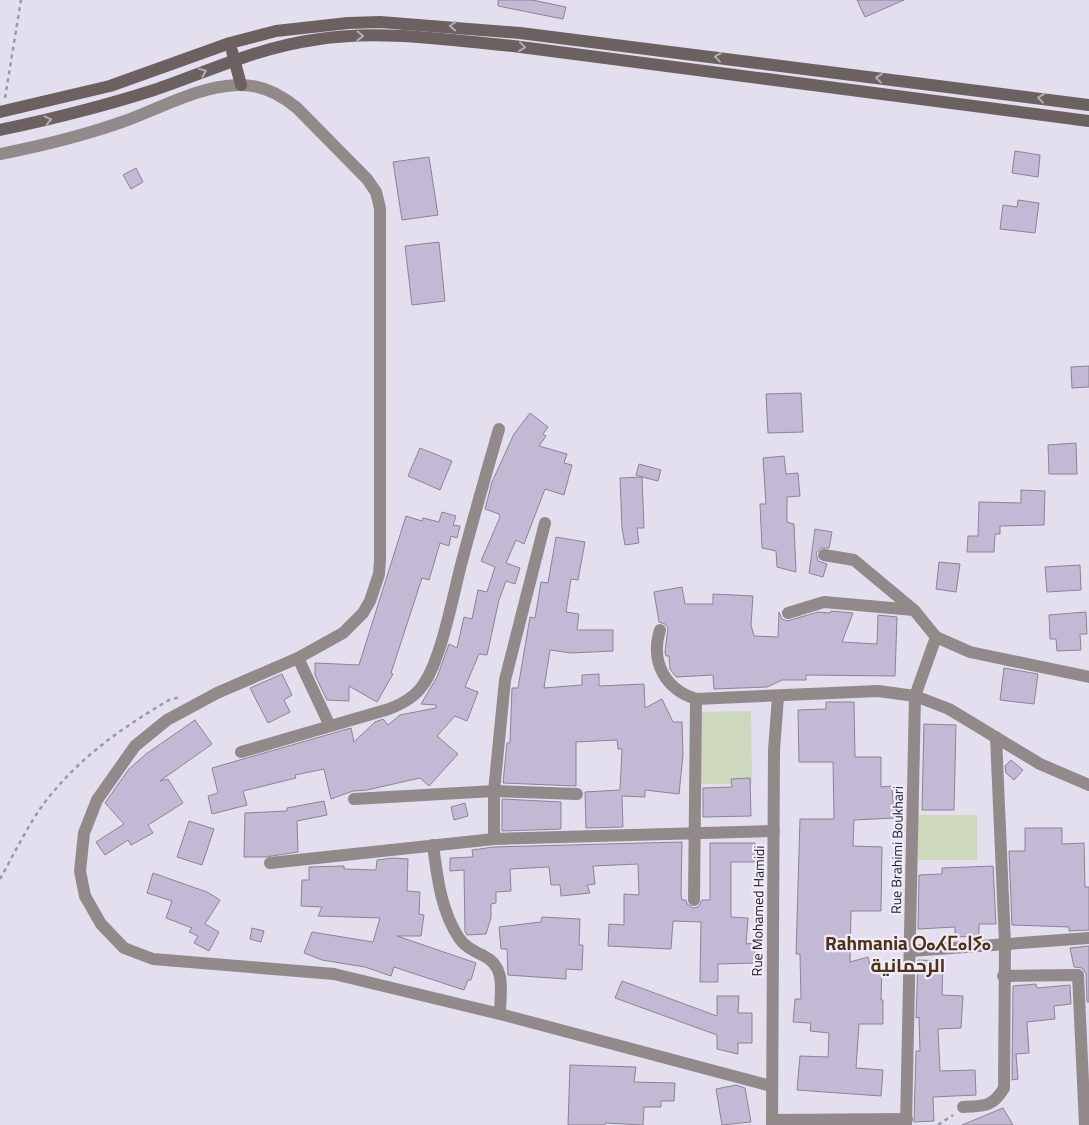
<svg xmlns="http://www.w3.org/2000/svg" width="1089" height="1125" font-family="'Titillium Web',Cairo,'Noto Sans Tifinagh',sans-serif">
	<rect width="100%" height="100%" fill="#e3dfee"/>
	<!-- green -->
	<g fill="#ced8bd">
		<path d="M 751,711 L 752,784 L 698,784 L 698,712 Z"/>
		<rect x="918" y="815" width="59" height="45"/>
	</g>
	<!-- building -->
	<g fill="#c2b9d5" stroke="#8a8593">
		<path d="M 498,0 L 532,0 L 566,7 L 563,19 L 498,6 Z"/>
		<path d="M 857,0 L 904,0 L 865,17 Z"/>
		<path d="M 1015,151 L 1040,155 L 1038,177 L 1012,173 Z"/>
		<path d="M 429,157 L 438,215 L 402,220 L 393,162 Z"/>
		<path d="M 136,168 L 143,182 L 131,189 L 123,175 Z"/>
		<path d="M 1018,200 L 1039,203 L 1035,233 L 1000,229 L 1003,205 L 1017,207 Z"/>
		<path d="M 439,242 L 445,301 L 412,305 L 405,246 Z"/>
		<path d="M 1089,366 L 1089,387 L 1072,388 L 1071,367 Z"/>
		<path d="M 801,393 L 803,432 L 768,433 L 766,394 Z"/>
		<path d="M 530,413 L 548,427 L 543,434 L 546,436 L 539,446 L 567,454 L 564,463 L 572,465 L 564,495 L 545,489 L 524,544 L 516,540 L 506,563 L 520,568 L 515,584 L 506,581 L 499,600 L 487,655 L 479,654 L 465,687 L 478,692 L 467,721 L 455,716 L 437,736 L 458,754 L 429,786 L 420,778 L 367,790 L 353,791 L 331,799 L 324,769 L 295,775 L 296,778 L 243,791 L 247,805 L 212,814 L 208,796 L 218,793 L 212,768 L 351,728 L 354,742 L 375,722 L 383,719 L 388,725 L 400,715 L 436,708 L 436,705 L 421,704 L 437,677 L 449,644 L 457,648 L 464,617 L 472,619 L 478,590 L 487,592 L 495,567 L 481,561 L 500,517 L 499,514 L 485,509 L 492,482 L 514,434 Z"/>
		<path d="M 1076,443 L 1077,474 L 1049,474 L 1048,445 Z"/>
		<path d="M 420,448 L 452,461 L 440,490 L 408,476 Z"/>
		<path d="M 784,456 L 786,474 L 798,473 L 800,496 L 787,497 L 787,522 L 794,524 L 796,572 L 777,567 L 776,551 L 762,548 L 760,504 L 766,504 L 763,458 Z"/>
		<path d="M 639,464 L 661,470 L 658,481 L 642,477 L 644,528 L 637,528 L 639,543 L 625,545 L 622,528 L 620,478 L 642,477 L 636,475 Z"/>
		<path d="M 1021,490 L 1045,491 L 1044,525 L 1000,526 L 1000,534 L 995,534 L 994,552 L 967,552 L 968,536 L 978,536 L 979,502 L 1021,503 Z"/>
		<path d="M 442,512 L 456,516 L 453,525 L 460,526 L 457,538 L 451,536 L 449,546 L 440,543 L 429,580 L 422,578 L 391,673 L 393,674 L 377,702 L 349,686 L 349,701 L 327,700 L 315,675 L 315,663 L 359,665 L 406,516 L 422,521 L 423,518 L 439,522 Z"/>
		<path d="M 815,529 L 832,532 L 829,548 L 821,548 L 816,553 L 818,561 L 827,564 L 823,577 L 809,573 Z"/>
		<path d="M 556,537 L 585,542 L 578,580 L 571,579 L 566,612 L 579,614 L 577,630 L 613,630 L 613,651 L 571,653 L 550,650 L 544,688 L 582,685 L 582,675 L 599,674 L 599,686 L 644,684 L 645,708 L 662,699 L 673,722 L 682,722 L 683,755 L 679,794 L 645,790 L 645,797 L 622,796 L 623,827 L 586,828 L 585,792 L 620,790 L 622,749 L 618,749 L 617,740 L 576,742 L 576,786 L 503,783 L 507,743 L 510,743 L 512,688 L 518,688 L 530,617 L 535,618 L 541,582 L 548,583 Z"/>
		<path d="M 939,562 L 960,564 L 956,592 L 936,589 Z"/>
		<path d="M 1080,565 L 1081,590 L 1047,592 L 1045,567 Z"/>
		<path d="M 682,587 L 685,604 L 713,604 L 713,594 L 753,596 L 751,625 L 754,636 L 778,637 L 779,612 L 782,619 L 787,621 L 818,612 L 830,613 L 831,611 L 853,613 L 842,642 L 877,644 L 878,615 L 897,617 L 895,676 L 806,675 L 806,680 L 782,680 L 767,687 L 714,689 L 713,675 L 676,677 L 670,669 L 669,656 L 666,656 L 665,652 L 668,628 L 665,624 L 659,622 L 654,592 Z"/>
		<path d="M 1086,612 L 1087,634 L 1080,634 L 1081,650 L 1057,651 L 1056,639 L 1050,639 L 1049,615 Z"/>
		<path d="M 1004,668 L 1038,674 L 1034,704 L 1000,700 Z"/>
		<path d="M 282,674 L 292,695 L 284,700 L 290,712 L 268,723 L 250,688 Z"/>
		<path d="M 826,702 L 854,702 L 855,757 L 881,757 L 881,787 L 892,786 L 894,818 L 854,820 L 853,846 L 882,847 L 881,911 L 851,911 L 850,962 L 868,957 L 870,965 L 880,962 L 882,968 L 881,1000 L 883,1000 L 883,1024 L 859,1024 L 856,1068 L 883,1070 L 881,1096 L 797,1090 L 800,1056 L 828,1057 L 829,1033 L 810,1031 L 811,1023 L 793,1022 L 795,999 L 801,999 L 800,954 L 796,954 L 800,819 L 834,819 L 833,762 L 799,762 L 798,710 L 826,709 Z"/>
		<path d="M 195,720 L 212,744 L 160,781 L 168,779 L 183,803 L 148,825 L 153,833 L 131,845 L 128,840 L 105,855 L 96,842 L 124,824 L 105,803 L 129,769 L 146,754 Z"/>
		<path d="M 924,724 L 956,725 L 954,810 L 922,810 Z"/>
		<path d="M 1011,760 L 1023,770 L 1014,780 L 1006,773 L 1005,766 Z"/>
		<path d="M 750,778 L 751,816 L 703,817 L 703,788 L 732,787 L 731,779 Z"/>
		<path d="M 502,799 L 561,802 L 561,829 L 502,831 Z"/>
		<path d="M 324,801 L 327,815 L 297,821 L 298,852 L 265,857 L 244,857 L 245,813 L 287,811 L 287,808 Z"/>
		<path d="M 465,803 L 468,816 L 454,820 L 451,807 Z"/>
		<path d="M 189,821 L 214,829 L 202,865 L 177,857 Z"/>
		<path d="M 1025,828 L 1062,828 L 1062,844 L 1084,843 L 1085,887 L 1089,887 L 1089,930 L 1069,931 L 1069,927 L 1012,925 L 1009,851 L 1025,851 Z"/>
		<path d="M 682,842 L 681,895 L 682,900 L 686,900 L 687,904 L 693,908 L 698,907 L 702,900 L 710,900 L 710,843 L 755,843 L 755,862 L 731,862 L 731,917 L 748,918 L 746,944 L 754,943 L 755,963 L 718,964 L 718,982 L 700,982 L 701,922 L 673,921 L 671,949 L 608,946 L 609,924 L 624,925 L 624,894 L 639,895 L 638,864 L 593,866 L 595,884 L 587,885 L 590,893 L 561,896 L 560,885 L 551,885 L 549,867 L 510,869 L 511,891 L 496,892 L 496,903 L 491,904 L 491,918 L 486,934 L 467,935 L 465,932 L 464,870 L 450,871 L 450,858 L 473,857 L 472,850 L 494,847 Z"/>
		<path d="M 393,858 L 408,859 L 407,891 L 420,892 L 419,914 L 424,915 L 421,936 L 397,936 L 476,963 L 471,980 L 468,980 L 464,990 L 394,967 L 391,976 L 365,967 L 322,960 L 304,953 L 312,932 L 373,942 L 380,918 L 318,916 L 322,907 L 301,906 L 302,880 L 309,880 L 309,867 L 344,866 L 344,869 L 376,870 L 377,860 Z"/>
		<path d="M 993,866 L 996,924 L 979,924 L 979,936 L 955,937 L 955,927 L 918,929 L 919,875 L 942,874 L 942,868 Z"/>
		<path d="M 153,873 L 207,892 L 220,900 L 205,924 L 219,932 L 209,951 L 194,943 L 198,936 L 189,932 L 192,928 L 166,918 L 172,901 L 147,893 Z"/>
		<path d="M 542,917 L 580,919 L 579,945 L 583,945 L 582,970 L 566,969 L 566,979 L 508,975 L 507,949 L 501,949 L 499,927 L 541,922 Z"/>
		<path d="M 252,928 L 264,931 L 261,942 L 250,939 Z"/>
		<path d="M 1089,946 L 1089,1002 L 1087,1002 L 1086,974 L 1082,968 L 1074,967 L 1070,948 Z"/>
		<path d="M 918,960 L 943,961 L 942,995 L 963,996 L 961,1028 L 938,1029 L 940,1071 L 975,1070 L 976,1095 L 933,1097 L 934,1121 L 914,1122 L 916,1051 L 920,1051 L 919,1017 L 916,1018 Z"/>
		<path d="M 622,981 L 717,1016 L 717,996 L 739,996 L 738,1013 L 752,1013 L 752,1043 L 738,1043 L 738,1054 L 717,1049 L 717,1035 L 615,998 Z"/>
		<path d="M 1036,984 L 1037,988 L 1070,985 L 1071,1004 L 1054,1006 L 1055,1019 L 1027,1022 L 1029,1053 L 1016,1054 L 1018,1079 L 1012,1080 L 1013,986 Z"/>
		<path d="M 570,1065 L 636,1067 L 634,1082 L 675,1083 L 674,1101 L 661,1101 L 661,1107 L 644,1107 L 643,1125 L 605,1123 L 605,1125 L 568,1125 Z"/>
		<path d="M 736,1085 L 745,1088 L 751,1122 L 722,1125 L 716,1089 Z"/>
		<path d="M 1003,1108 L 1013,1125 L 962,1125 Z"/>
	</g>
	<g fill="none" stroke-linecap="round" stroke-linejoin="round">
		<!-- path -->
		<g stroke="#9c98a4" stroke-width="2.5" stroke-dasharray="4 4" stroke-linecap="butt">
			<path d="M 5,98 L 21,0"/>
			<path d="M 0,879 C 14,854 28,825 45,802 C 80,757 120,729 169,700 L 180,697"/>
			<path d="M 938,1125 L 953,1115"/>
		</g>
		<!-- minor -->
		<g stroke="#928a8a" stroke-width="12">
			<path d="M 824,555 L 854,560 L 914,610"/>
			<path d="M 788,613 L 824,602 L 914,610 L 936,637 L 970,652 L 1089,677"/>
			<path d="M 660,630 C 650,662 665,689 696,699 L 878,691 L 915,696 L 949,709 L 1040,764 L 1089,785"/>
			<path d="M 298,658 L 330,726"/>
			<path d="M 241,752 L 389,709 C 402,704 415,697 423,685 C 441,660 453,596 461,565 C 473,519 486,474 499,429"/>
			<path d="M 354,799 L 494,791 L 577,794"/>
			<path d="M 494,839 L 494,791 L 505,680 L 545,523"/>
			<path d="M 433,845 C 437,876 441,911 459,938 C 465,947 474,951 484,956 C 507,967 500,992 500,1014"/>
			<path d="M 270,863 L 494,839 L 774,831"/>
			<path d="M 694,900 L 696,699"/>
			<path d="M 910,951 L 1089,938"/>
			<path d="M 1003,976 L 1078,975 L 1085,1125"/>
			<path d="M 963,1107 C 984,1106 993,1107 1004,1088 L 1005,944 L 996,737"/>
			<path d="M 772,1120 L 907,1119"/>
			<path d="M 772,1125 L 774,750 L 778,697"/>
			<path d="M 906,1125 L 915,696 L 936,637"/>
		</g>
		<!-- tertiary -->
		<path stroke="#928a8a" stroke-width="12" d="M 0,154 C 41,146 82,136 122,122 C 159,109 198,86 238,85 C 261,84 280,94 297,108 L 367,179 L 376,192 L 380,208 L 380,560 L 379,574 L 370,601 L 363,613 L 343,633 L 298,658 L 217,693 L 167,720 L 135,746 L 97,800 L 84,833 L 80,871 L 85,896 L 101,924 L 124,948 L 153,959 L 334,974 L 500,1014 L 771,1086"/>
		<!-- secondary -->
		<g stroke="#6c6161" stroke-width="12">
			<path d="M 232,51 L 241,85"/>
			<path d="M 0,112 L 110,86 L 230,43 L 276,31 L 348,23 L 380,22 L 520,33 L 1089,105"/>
			<path d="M 0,130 C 52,119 104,106 154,90 C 207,72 257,48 313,40 C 379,29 448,40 513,46 L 1089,121"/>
		</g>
	</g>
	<!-- one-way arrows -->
	<defs><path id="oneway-chevron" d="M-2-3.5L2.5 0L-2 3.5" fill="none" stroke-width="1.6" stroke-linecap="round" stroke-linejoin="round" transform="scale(1.25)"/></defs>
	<g stroke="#b5adb6">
		<use href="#oneway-chevron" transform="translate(453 26) rotate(-175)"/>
		<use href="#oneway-chevron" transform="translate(360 36) rotate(1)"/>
		<use href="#oneway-chevron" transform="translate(522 47) rotate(7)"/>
		<use href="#oneway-chevron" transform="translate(718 57) rotate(-173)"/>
		<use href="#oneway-chevron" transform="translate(203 72) rotate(-22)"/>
		<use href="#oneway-chevron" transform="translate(879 78) rotate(-173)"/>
		<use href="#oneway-chevron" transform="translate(1041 98) rotate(-173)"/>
		<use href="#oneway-chevron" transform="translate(48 120) rotate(-13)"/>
	</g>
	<g text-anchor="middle" stroke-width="4.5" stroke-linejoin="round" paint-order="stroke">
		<!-- street labels -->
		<g font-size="14" fill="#1e1c22" stroke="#f1ecfb">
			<text transform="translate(897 850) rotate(-89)" y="5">Rue Brahimi Boukhari</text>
			<text transform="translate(758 911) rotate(-89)" y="5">Rue Mohamed Hamidi</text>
		</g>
		<!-- district labels -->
		<g font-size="19" font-weight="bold" fill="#4e3214" stroke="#f1ecfb">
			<text x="908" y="950">Rahmania ⵔⴰⵃⵎⴰⵏⵢⴰ<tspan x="908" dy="22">الرحمانية</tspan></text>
		</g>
	</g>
</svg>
